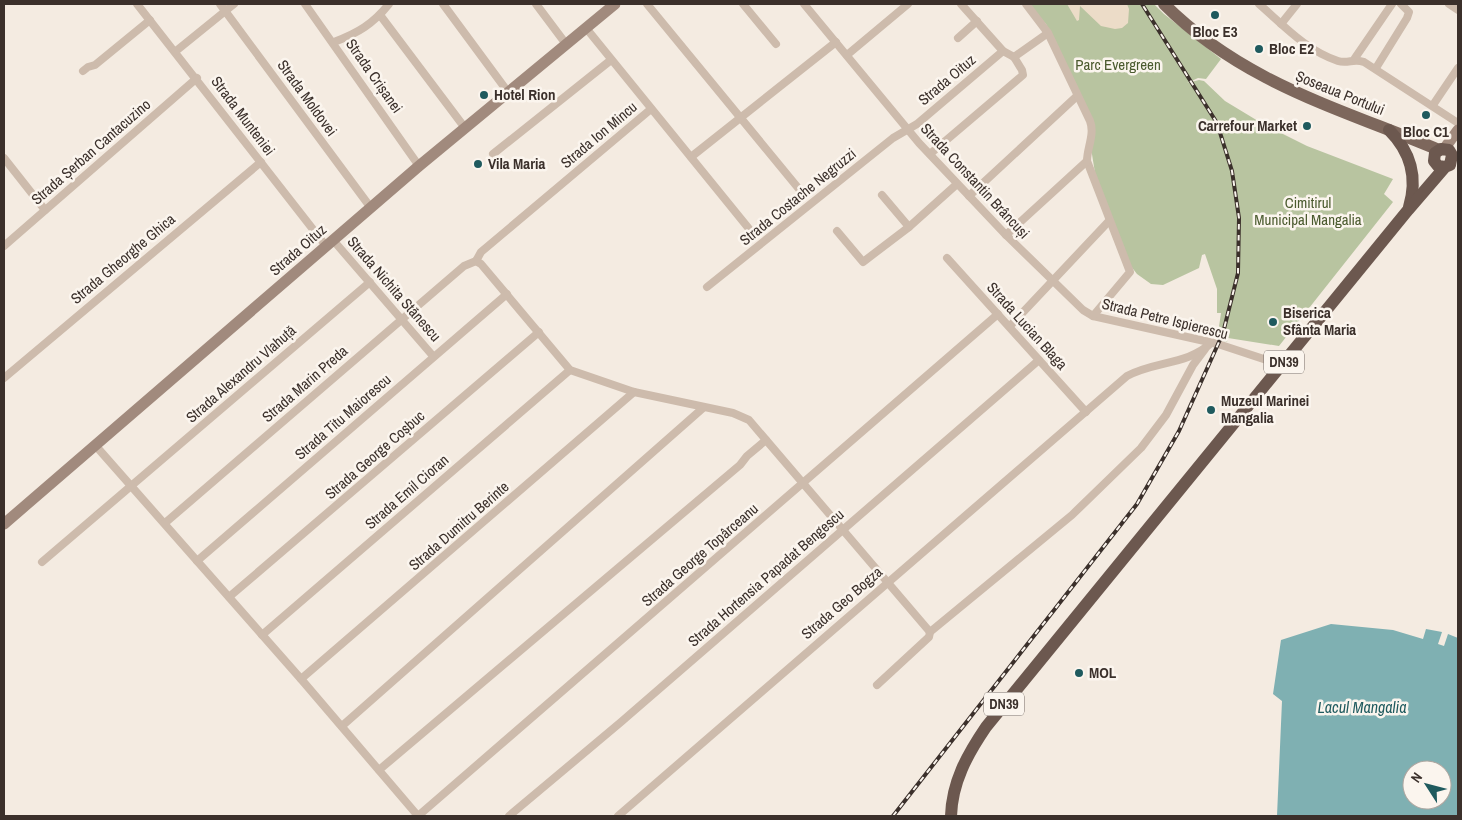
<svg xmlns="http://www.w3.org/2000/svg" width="1462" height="820" font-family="'Archivo Narrow',sans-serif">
	<rect width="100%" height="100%" fill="#f4ebe1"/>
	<!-- green -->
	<path fill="#b8c4a0" d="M 1028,4 L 1154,4 L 1164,14 L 1221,59 L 1206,79 L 1198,78 L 1187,83 L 1199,80 L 1204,81 L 1225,101 L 1263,124 L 1307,146 L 1393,179 L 1384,194 L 1393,202 L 1279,346 L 1228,338 L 1227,342 L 1217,340 L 1221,313 L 1217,313 L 1217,289 L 1205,254 L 1202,255 L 1199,268 L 1163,285 L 1151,284 L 1137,274 L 1130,265 L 1095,173 L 1091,148 L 1094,136 L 1046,24 Z"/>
	<!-- plaza -->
	<path fill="#ecdcc8" d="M 1067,4 L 1127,4 L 1129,9 L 1128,23 L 1122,28 L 1115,29 L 1101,26 L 1080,6 L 1079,20 L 1077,21 Z"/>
	<!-- water -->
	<path fill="#7fb0b2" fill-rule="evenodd" d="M 1331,624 L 1393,630 L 1423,639 L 1426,629 L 1442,632 L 1438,644 L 1444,646 L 1448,634 L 1458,638 L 1458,816 L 1277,816 L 1282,701 L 1273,694 L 1281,640 ZM 1412,770 L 1442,770 L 1442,800 L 1412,800 Z"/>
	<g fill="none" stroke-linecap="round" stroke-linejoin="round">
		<!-- minor -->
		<g stroke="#cdbbac" stroke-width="8">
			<path d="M 137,4 L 326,246"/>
			<path d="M 220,4 L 371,208"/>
			<path d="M 305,4 L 419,166"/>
			<path d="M 443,4 L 508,92"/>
			<path d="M 536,4 L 566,44"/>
			<path d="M 647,4 L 799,189"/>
			<path d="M 743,4 L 776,44"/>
			<path d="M 804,4 L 919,143 L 1006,235 L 1083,310 L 1093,316 L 1218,344 L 1282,365"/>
			<path d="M 961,4 L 1003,51 L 1014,57"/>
			<path d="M 1259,4 C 1283,25 1307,51 1338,61 C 1348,64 1354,58 1364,62 L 1458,123"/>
			<path d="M 1449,4 L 1458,10"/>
			<path d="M 380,15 L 465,128"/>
			<path d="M 1281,24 L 1297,4"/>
			<path d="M 586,28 L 750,230"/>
			<path d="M 958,38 L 977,21"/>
			<path d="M 334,42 C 358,33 373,24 389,4"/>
			<path d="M 176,51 L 234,4"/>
			<path d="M 847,55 L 908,4"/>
			<path d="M 1014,57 L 1048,33"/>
			<path d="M 1355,58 L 1392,4"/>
			<path d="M 1376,68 L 1407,18 L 1409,12 L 1401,4"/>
			<path d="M 83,71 L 88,67 L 95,65 L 150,20"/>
			<path d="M 1433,105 L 1458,68"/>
			<path d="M 493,154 L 611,60"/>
			<path d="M 930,154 L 1023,75 L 1022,70 L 1014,57"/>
			<path d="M 691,157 L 836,42"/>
			<path d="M 4,158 L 45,210"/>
			<path d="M 1087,161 L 1130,272 L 1093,316"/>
			<path d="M 882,195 L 909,227"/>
			<path d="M 969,196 L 1077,96"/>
			<path d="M 837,231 L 863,262 L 909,227 L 957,184"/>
			<path d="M 1006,235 L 1087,161 C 1087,148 1095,134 1090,121 L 1048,33 L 1026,4"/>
			<path d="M 333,240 L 433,356"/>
			<path d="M 4,246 L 197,78"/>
			<path d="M 947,258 L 1086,412"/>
			<path d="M 476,261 L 481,252 L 651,109"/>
			<path d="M 707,287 L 893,138 L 917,124 L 1003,51"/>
			<path d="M 1010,326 L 1109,221"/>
			<path d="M 4,378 L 261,162"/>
			<path d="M 95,445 L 301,679 L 418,816"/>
			<path d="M 165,523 L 464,266 L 476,261 L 481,264 L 570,370 L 634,392 L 733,413 L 749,420 L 930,632 L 1072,515 L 1141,448 L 1166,415 L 1193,365 L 1205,349"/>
			<path d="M 197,561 L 507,294"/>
			<path d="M 42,562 L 370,282"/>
			<path d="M 229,597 L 539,332"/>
			<path d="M 262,635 L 570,370"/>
			<path d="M 301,679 L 634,392"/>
			<path d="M 877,685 L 929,637 L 930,632"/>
			<path d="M 342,726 L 703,408"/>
			<path d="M 379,770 L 740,465 L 747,456 L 766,440"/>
			<path d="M 418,816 L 998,314"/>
			<path d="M 509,816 L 621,722 L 1039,360"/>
			<path d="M 618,816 L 1127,376 C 1154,361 1188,365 1211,343"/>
		</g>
		<!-- secondary -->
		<g stroke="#a18a7d" stroke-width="11">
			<path d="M 1444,149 L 1458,130"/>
			<path d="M 4,524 L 419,166 L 615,4"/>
		</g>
		<!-- primary -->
		<path stroke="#7d675c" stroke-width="12" d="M 1164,4 C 1243,83 1339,108 1439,150"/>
		<!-- trunk -->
		<g stroke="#6c584f" stroke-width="12">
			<path d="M 1389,130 C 1411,152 1418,177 1409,207"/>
			<path d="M 951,816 C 952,782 967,755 986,727 L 1408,210 L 1445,167 L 1450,165 L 1452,155 L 1449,150 L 1441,149 L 1435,153 L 1434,161 L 1438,166 L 1445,167"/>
		</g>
		<defs>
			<path id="rail" d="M 893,816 L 1137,504 L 1179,431 L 1223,333 L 1238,273 L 1239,218 L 1232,171 L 1217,123 L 1142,4"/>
		</defs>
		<!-- rail casing -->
		<use href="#rail" stroke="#3b302b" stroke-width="4"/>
		<!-- rail -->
		<use href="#rail" stroke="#fbf5ee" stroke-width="2" stroke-dasharray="5.5" stroke-linecap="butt"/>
	</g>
	<!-- markers -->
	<g fill="#1f5a5e" stroke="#fbf5ee" stroke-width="2">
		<circle cx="1215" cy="15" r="5"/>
		<circle cx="1259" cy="49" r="5"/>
		<circle cx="484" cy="95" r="5"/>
		<circle cx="1426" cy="115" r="5"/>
		<circle cx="1307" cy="126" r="5"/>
		<circle cx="478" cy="164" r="5"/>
		<circle cx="1273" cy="322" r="5"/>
		<circle cx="1211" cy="410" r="5"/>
		<circle cx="1079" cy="673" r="5"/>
	</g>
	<g text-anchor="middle" stroke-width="5" stroke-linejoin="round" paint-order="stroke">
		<!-- shield labels -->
		<g fill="#fbf5ee" stroke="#756b66" stroke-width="1">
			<rect x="1264" y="350.5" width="40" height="23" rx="4"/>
			<rect x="984" y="692.5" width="40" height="23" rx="4"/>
		</g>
		<g font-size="14" font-weight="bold" fill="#3b302b">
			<text x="1284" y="367">DN39</text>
			<text x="1004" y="709">DN39</text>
		</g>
		<!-- poi labels -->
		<g font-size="15" font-weight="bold" fill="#3b302b" stroke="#fbf5ee" text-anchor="start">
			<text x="1215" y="37" text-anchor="middle">Bloc E3</text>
			<text x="1269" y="54">Bloc E2</text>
			<text x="494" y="100">Hotel Rion</text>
			<text x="1297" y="131" text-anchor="end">Carrefour Market</text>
			<text x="1426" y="137" text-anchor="middle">Bloc C1</text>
			<text x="488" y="169">Vila Maria</text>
			<text x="1283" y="318">Biserica<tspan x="1283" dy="17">Sfânta Maria</tspan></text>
			<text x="1221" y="406">Muzeul Marinei<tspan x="1221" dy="17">Mangalia</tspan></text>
			<text x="1089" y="678">MOL</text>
		</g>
		<!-- park labels -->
		<g font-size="15" fill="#4a5a2e" stroke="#fbf5ee">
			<text x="1118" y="70">Parc Evergreen</text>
			<text x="1308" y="208">Cimitirul<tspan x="1308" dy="17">Municipal Mangalia</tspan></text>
		</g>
		<!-- street labels -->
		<g font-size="15" fill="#3b302b" stroke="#fbf5ee">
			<text transform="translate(374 76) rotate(55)" y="5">Strada Crișanei</text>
			<text transform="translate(947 80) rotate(-40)" y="5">Strada Oituz</text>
			<text transform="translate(1340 93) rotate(22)" y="5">Șoseaua Portului</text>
			<text transform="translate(307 98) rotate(54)" y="5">Strada Moldovei</text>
			<text transform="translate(243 116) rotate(53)" y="5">Strada Munteniei</text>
			<text transform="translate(599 135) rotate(-40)" y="5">Strada Ion Mincu</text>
			<text transform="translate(91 152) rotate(-41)" y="5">Strada Șerban Cantacuzino</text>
			<text transform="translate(975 181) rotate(47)" y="5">Strada Constantin Brâncuși</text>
			<text transform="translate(798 197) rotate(-39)" y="5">Strada Costache Negruzzi</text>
			<text transform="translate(298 250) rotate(-41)" y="5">Strada Oituz</text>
			<text transform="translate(123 259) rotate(-40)" y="5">Strada Gheorghe Ghica</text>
			<text transform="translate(394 289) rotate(49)" y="5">Strada Nichita Stănescu</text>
			<text transform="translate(1165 319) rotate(14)" y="5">Strada Petre Ispierescu</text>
			<text transform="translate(1027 326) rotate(48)" y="5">Strada Lucian Blaga</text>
			<text transform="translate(241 374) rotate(-41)" y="5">Strada Alexandru Vlahuță</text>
			<text transform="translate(305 384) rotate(-41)" y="5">Strada Marin Preda</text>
			<text transform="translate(343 417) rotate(-41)" y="5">Strada Titu Maiorescu</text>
			<text transform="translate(375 455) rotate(-41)" y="5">Strada George Coșbuc</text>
			<text transform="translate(407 492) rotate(-41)" y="5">Strada Emil Cioran</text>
			<text transform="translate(459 526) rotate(-41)" y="5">Strada Dumitru Berinte</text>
			<text transform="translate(700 555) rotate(-41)" y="5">Strada George Topârceanu</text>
			<text transform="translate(766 578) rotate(-41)" y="5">Strada Hortensia Papadat Bengescu</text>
			<text transform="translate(842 603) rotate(-41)" y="5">Strada Geo Bogza</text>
		</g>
		<!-- water labels -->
		<g font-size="16" font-style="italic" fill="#1f5a5e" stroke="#fbf5ee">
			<text x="1362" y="713">Lacul Mangalia</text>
		</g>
	</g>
	<!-- border -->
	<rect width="1462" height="820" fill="none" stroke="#3b302b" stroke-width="10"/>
	<!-- north arrow -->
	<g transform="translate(1427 785) rotate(306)"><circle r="24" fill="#fbf5ee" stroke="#aea6a0"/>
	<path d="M0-4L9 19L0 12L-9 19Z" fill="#1f5a5e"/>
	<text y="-8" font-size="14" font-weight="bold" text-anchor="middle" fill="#3b302b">N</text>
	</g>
</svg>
